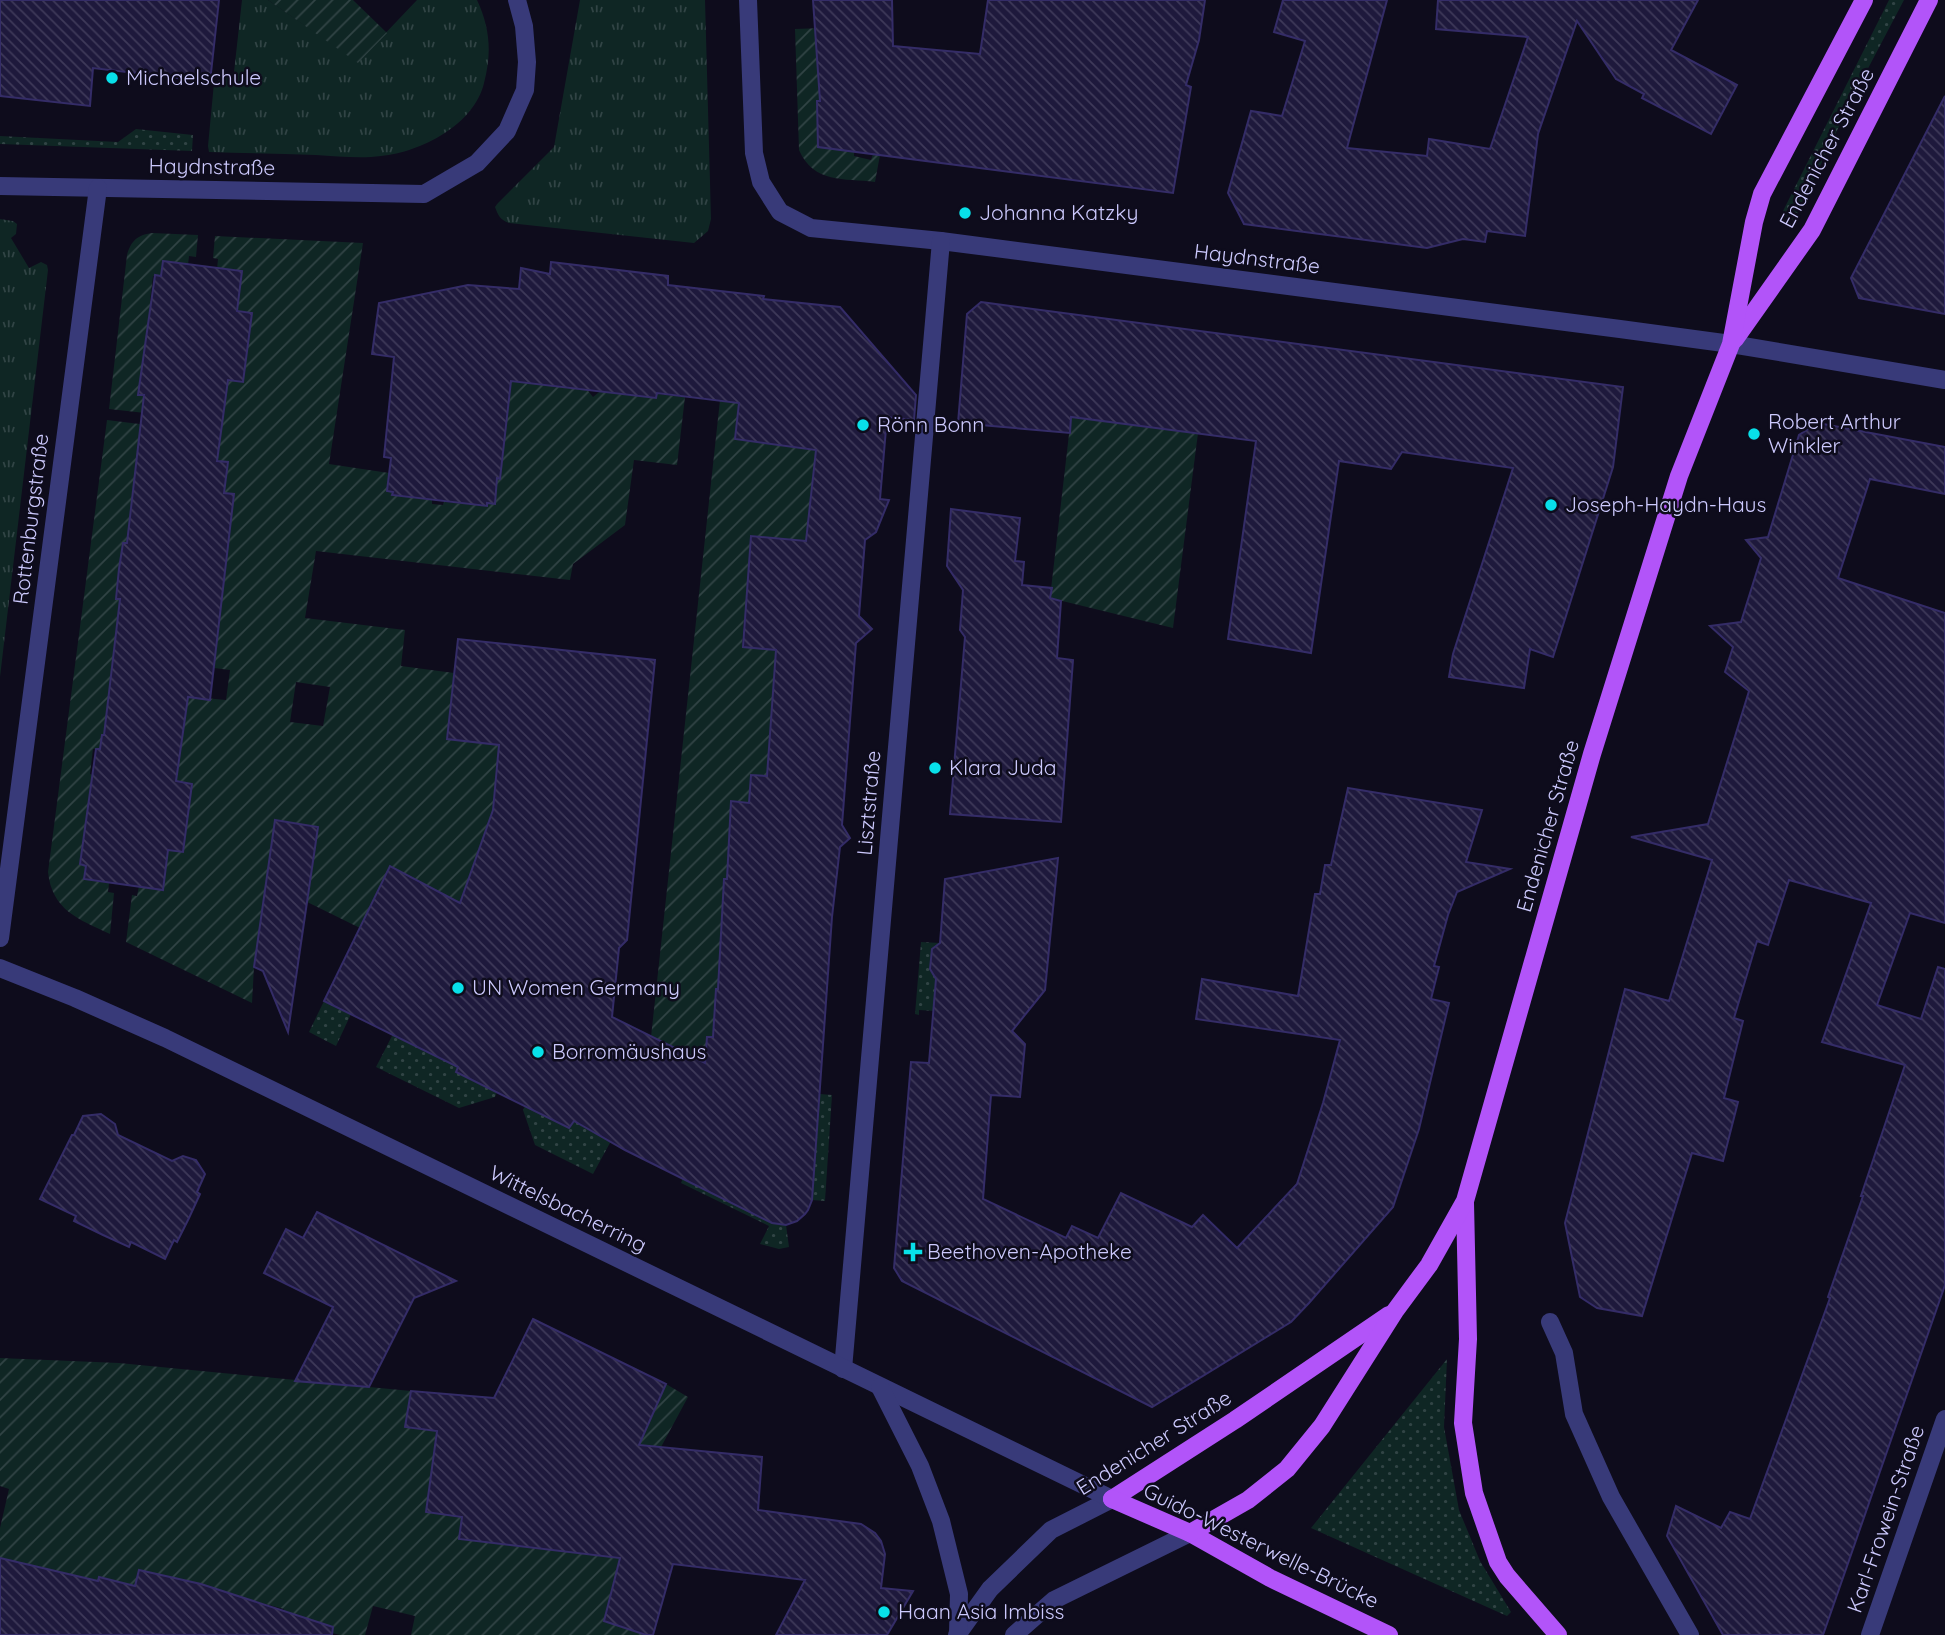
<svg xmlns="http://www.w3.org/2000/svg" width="1945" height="1635" font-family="Quicksand,sans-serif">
	<defs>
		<pattern id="grass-dots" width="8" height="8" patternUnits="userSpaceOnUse" patternTransform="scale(1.75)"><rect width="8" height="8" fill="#0f2624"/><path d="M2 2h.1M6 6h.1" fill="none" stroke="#314445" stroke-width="1.8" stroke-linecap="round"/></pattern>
		<pattern id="park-tufts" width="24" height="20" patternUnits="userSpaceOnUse" patternTransform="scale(1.75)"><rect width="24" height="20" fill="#0f2624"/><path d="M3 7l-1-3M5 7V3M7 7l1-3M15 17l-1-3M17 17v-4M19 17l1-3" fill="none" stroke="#314445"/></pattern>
		<pattern id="garden-furrows" width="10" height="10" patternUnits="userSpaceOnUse" patternTransform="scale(1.75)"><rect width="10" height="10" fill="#0f2624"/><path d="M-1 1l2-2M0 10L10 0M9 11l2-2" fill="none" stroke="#314445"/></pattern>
		<pattern id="building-back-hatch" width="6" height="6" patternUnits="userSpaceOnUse" patternTransform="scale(1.75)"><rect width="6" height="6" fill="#1e193c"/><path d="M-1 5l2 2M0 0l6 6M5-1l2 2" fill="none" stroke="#3e3959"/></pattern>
	</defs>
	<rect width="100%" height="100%" fill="#0e0c1c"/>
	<!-- grass -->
	<g fill="url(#grass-dots)">
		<path d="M 1889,0 L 1904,0 L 1853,97 L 1794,221 L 1781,215 Z"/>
		<path d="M 136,129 L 193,135 L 192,151 L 0,144 L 0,136 L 118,142 Z"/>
		<path d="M 921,942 L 940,943 L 932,949 L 930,969 L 936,979 L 934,1011 L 919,1010 L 919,1015 L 915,1014 Z"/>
		<path d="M 324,1001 L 351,1014 L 336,1046 L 309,1032 Z"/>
		<path d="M 393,1034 L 458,1067 L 456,1072 L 497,1092 L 495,1097 L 459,1108 L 376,1067 Z"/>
		<path d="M 820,1094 L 832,1095 L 825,1201 L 812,1200 Z"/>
		<path d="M 525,1106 L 569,1128 L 574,1121 L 611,1141 L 593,1174 L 535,1145 L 523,1110 Z"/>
		<path d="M 683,1178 L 772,1223 L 786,1225 L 789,1247 L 779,1249 L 760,1244 L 769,1226 L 681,1183 Z"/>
		<path d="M 1447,1359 L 1444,1427 L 1459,1510 L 1480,1561 L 1511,1612 L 1507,1616 L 1311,1528 Z"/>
	</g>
	<!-- park -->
	<g fill="url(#park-tufts)">
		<path d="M 242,0 L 268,0 L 358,62 L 417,0 L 477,0 C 490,28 492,53 484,83 C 474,125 421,152 381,156 C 360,159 337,156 316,155 C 281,154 245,153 209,152 L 208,146 L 214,83 L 234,72 Z"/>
		<path d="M 580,0 L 705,0 L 711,219 L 708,231 L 694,243 L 509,223 C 500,220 498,215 495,207 L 498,203 L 554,147 Z"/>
		<path d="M 0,219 L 13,221 L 17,224 L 16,234 L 11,238 L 29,268 L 41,262 L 47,265 L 48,270 L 0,677 Z"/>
	</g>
	<!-- garden -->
	<g fill="url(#garden-furrows)" fill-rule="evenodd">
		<path d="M 268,0 L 353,0 L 387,33 L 358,63 Z"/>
		<path d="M 822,28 L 825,101 L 817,101 L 818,147 L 854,152 L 854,156 L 871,160 L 873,154 L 880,155 L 875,182 C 844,178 814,184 799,150 L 795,29 Z"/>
		<path d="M 152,233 L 198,235 L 196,257 L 189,256 L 188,265 L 161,276 L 153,276 L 150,301 L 158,302 L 149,369 L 142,369 L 138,394 L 145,395 L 172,416 L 109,409 L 127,255 C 131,241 137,235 152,233 Z"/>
		<path d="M 215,236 L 363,243 L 329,464 L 389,473 L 387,490 L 393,492 L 392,495 L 432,500 L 432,504 L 443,505 L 444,502 L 486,506 L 487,503 L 495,503 L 497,478 L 500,478 L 507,414 L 509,378 L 585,387 L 593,397 L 603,389 L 656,398 L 657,394 L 685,397 L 677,465 L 634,460 L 625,525 L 573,564 L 570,580 L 316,551 L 305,618 L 405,630 L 401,666 L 454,673 L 448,739 L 499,745 L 493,810 L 460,903 L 390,866 L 360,928 L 299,898 L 310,881 L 318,827 L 276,820 L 254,967 L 252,1003 L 126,942 L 132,895 L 137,896 L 139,886 L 163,890 L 168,850 L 183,851 L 192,784 L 176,781 L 181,745 L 151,742 L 93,749 L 90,774 L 97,776 L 83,839 L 80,864 L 86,866 L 85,879 L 109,883 L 108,892 L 114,893 L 110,934 C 78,919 52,910 48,872 L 107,420 L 188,430 L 194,412 L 223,416 L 228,380 L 243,382 L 237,311 L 217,269 L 218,259 L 213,258 ZM 138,451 L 228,462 L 224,493 L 233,494 L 211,609 L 221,611 L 214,668 L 230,670 L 226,700 L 109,689 L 120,599 L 116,598 L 123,543 L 127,543 ZM 296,682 L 330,687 L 323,726 L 290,722 Z"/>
		<path d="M 724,363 L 825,377 L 806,541 L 752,537 L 761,618 L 744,618 L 742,647 L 776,650 L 767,776 L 751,775 L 749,803 L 732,802 L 759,881 L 724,880 L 720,941 L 735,990 L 716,989 L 713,1037 L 707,1037 L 705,1076 L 647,1074 Z"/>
		<path d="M 1071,417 L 1198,433 L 1173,628 L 1050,598 Z"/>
		<path d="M 0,1358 L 119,1363 L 411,1391 L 405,1427 L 436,1431 L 427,1512 L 462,1517 L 460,1539 L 515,1545 L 645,1431 L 666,1384 L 688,1397 L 640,1486 L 604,1620 L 646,1635 L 411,1635 L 415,1616 L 373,1606 L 365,1635 L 340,1635 L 332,1633 L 331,1635 L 278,1635 L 284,1609 L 139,1570 L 135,1586 L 99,1577 L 94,1600 L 0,1560 L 0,1528 L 9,1489 L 0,1486 Z"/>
	</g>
	<!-- building -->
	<g fill="url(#building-back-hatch)" stroke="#342c67" stroke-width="2">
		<path d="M 0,0 L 219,0 L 210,82 L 93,68 L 90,106 L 0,96 Z"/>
		<path d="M 813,0 L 892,0 L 893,46 L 980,54 L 988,0 L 1205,0 L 1199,40 L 1186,85 L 1191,87 L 1173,193 L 818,147 L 817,101 L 820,101 Z"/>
		<path d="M 1283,0 L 1387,0 L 1347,148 L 1427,156 L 1429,139 L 1490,149 L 1528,37 L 1436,29 L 1438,0 L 1698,0 L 1671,50 L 1737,85 L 1711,134 L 1642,98 L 1644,94 L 1616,79 L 1577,21 L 1538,134 L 1525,236 L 1487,231 L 1485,242 L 1463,239 L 1427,248 L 1244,224 L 1228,193 L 1251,111 L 1282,116 L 1305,41 L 1274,32 Z"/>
		<path d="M 1945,96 L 1945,314 L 1859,298 L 1851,278 Z"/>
		<path d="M 163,261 L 242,271 L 237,311 L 252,313 L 243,382 L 228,380 L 217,461 L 228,462 L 224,493 L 234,494 L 210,700 L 188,697 L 176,781 L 192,784 L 183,852 L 168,850 L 163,890 L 84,879 L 86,866 L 80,864 L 96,749 L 100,749 L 102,735 L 104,735 L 120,599 L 116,599 L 119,569 L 123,543 L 127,543 L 144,395 L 138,395 L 155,275 L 161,276 Z"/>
		<path d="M 551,262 L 668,276 L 668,285 L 764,296 L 763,299 L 840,307 L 916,395 L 914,420 L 887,417 L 880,499 L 889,500 L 876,532 L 865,540 L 859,616 L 872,629 L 856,643 L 842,825 L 850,838 L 840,847 L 832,917 L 812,1200 L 808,1210 L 805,1214 L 797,1221 L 786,1225 L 772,1223 L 625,1150 L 574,1121 L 569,1128 L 456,1072 L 458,1067 L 324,1001 L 390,866 L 460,903 L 493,810 L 499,745 L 447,739 L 458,639 L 655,660 L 627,940 L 619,948 L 612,1017 L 705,1063 L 707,1037 L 713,1037 L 716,989 L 718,989 L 724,879 L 727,879 L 731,801 L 749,803 L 751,775 L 767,776 L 776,650 L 743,647 L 751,536 L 806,541 L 816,450 L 735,439 L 739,403 L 657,393 L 656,398 L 511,381 L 500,479 L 497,478 L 495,504 L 487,503 L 487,506 L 392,495 L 393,492 L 387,491 L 391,458 L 384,457 L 394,357 L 372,354 L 379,303 L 468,285 L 519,289 L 521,268 L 550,274 Z"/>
		<path d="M 981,302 L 1623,387 L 1613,467 L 1553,657 L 1530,649 L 1524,688 L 1449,677 L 1453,654 L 1513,468 L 1402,452 L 1391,469 L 1339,461 L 1311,653 L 1228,639 L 1256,441 L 1071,417 L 1070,433 L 958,423 L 967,314 Z"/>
		<path d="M 1818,423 L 1945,447 L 1945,494 L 1870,479 L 1838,578 L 1945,613 L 1945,923 L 1910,913 L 1877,1005 L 1921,1019 L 1938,967 L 1945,969 L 1945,1285 L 1823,1635 L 1723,1635 L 1667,1536 L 1676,1506 L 1721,1528 L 1730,1512 L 1750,1519 L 1830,1298 L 1828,1297 L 1863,1196 L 1861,1196 L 1905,1065 L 1822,1042 L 1871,903 L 1789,880 L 1768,945 L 1757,941 L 1734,1018 L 1743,1021 L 1724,1098 L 1738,1102 L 1723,1161 L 1692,1153 L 1642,1316 L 1597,1308 L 1580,1297 L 1565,1223 L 1625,989 L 1669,1001 L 1712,860 L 1631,837 L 1708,824 L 1749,691 L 1725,672 L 1733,647 L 1710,626 L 1741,622 L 1761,558 L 1746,540 L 1768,537 L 1799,435 Z"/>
		<path d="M 951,509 L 1020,518 L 1015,561 L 1024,562 L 1022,585 L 1052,588 L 1050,598 L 1061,601 L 1057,658 L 1073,660 L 1061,822 L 950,814 L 965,637 L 960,630 L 963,590 L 947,566 Z"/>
		<path d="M 1348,788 L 1482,810 L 1466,862 L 1510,869 L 1457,892 L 1448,915 L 1434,966 L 1439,967 L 1431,999 L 1449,1003 L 1419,1129 L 1393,1207 L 1309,1303 L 1291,1322 L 1152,1407 L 902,1281 L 894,1268 L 911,1062 L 929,1063 L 936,979 L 930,969 L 932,949 L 940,943 L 945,879 L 1058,858 L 1045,990 L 1012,1031 L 1025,1044 L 1020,1097 L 991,1095 L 983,1199 L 1066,1238 L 1072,1226 L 1098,1238 L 1121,1193 L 1192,1227 L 1203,1215 L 1237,1248 L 1297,1184 L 1323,1103 L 1340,1040 L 1196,1019 L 1202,979 L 1298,996 L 1315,894 L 1320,894 L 1325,865 L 1331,865 Z"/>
		<path d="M 275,820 L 318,827 L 288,1032 L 263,971 L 254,967 Z"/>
		<path d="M 101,1114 L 115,1124 L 118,1135 L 172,1161 L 183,1156 L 196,1160 L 205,1174 L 197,1192 L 200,1194 L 189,1218 L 177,1242 L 174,1240 L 165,1259 L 131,1242 L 129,1247 L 103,1235 L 74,1221 L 76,1216 L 40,1199 L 72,1135 L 74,1135 L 83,1116 Z"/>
		<path d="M 317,1212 L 456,1281 L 414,1298 L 369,1387 L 295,1381 L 333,1307 L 264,1273 L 286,1229 L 303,1238 Z"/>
		<path d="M 533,1319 L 666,1384 L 639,1445 L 762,1457 L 758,1510 L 861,1524 L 875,1533 L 881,1541 L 885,1554 L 881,1588 L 913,1591 L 887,1635 L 776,1635 L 805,1580 L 673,1564 L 653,1635 L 646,1635 L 604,1621 L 620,1558 L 459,1539 L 462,1517 L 426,1512 L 437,1431 L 405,1427 L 411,1391 L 494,1398 Z"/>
		<path d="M 0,1558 L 98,1581 L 99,1577 L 135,1586 L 139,1570 L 201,1584 L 333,1627 L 332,1635 L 0,1635 Z"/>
	</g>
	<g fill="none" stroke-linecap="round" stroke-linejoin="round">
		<!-- service -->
		<path stroke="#383a79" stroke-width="18" d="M 1550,1322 L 1564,1353 L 1574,1414 L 1611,1497 L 1690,1635"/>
		<!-- minor -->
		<g stroke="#383a79" stroke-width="18">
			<path d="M 748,0 L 754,153 L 761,182 L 780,212 L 811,228 L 941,241 L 1620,329 L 1731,344 L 1945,380"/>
			<path d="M 0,186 L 424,194 L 477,163 L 507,131 L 525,90 L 527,62 L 524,26 L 517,0"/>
			<path d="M 0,938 L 98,188"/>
			<path d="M 843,1369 L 941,241"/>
			<path d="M 957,1635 L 990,1589 L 1051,1530 L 1112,1499"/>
			<path d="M 1014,1635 L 1054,1600 L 1190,1533"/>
			<path d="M 1870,1635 L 1945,1419"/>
		</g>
		<!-- tertiary -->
		<g stroke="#383a79" stroke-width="18">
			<path d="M 0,968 L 75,998 L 165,1038 L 1112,1499"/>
			<path d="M 880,1387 L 920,1466 L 941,1521 L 959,1594 L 958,1633"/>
		</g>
		<!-- primary -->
		<g stroke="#b254f9" stroke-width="18">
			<path d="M 1735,339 L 1812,230 L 1929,0"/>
			<path d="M 1465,1203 L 1468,1339 L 1463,1423 L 1474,1493 L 1498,1562 L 1507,1576 L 1558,1635"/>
			<path d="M 1112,1499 L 1235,1420 L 1389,1315"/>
			<path d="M 1112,1499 L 1190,1533 L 1270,1578 L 1389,1635"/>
			<path d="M 1190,1533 L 1248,1500 L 1287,1469 L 1322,1426 L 1395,1311 L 1429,1265 L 1465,1201 L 1592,754 L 1679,476 L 1731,344 L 1754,222 L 1762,194 L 1864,0"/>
		</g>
	</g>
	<!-- markers -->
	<g fill="#08e0e9" stroke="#0e0c1c" stroke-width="2.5">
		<circle cx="112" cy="78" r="7"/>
		<circle cx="965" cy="213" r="7"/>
		<circle cx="863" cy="425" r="7"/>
		<circle cx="1754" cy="434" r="7"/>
		<circle cx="1551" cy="505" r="7"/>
		<circle cx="935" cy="768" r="7"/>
		<circle cx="458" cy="988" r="7"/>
		<circle cx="538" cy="1052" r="7"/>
		<path d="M909.5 1241.5h7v7h7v7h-7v7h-7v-7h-7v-7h7z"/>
		<circle cx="884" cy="1612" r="7"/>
	</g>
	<g text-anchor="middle" stroke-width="5" stroke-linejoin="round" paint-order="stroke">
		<!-- poi labels -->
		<g font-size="21" fill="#ccc9fd" stroke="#0e0c1c" text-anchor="start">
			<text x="126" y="85">Michaelschule</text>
			<text x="979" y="220">Johanna Katzky</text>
			<text x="1768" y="429">Robert Arthur<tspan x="1768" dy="24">Winkler</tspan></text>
			<text x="877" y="432">Rönn Bonn</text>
			<text x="1565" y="512">Joseph-Haydn-Haus</text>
			<text x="949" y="775">Klara Juda</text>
			<text x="472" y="995">UN Women Germany</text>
			<text x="552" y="1059">Borromäushaus</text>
			<text x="927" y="1259">Beethoven-Apotheke</text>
			<text x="898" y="1619">Haan Asia Imbiss</text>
		</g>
		<!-- street labels -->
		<g font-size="21" fill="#ccc9fd" stroke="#0e0c1c">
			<text transform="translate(1827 148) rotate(-62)" y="7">Endenicher Straße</text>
			<text transform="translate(212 167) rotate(1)" y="7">Haydnstraße</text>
			<text transform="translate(1257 259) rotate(7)" y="7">Haydnstraße</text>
			<text transform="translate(31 519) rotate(-83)" y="7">Rottenburgstraße</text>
			<text transform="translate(869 803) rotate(-85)" y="7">Lisztstraße</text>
			<text transform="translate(1548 826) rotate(-74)" y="7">Endenicher Straße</text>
			<text transform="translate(568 1209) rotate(26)" y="7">Wittelsbacherring</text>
			<text transform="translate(1154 1443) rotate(-32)" y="7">Endenicher Straße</text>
			<text transform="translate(1886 1519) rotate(-71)" y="7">Karl-Frowein-Straße</text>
			<text transform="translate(1261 1546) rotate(26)" y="7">Guido-Westerwelle-Brücke</text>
		</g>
	</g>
</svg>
